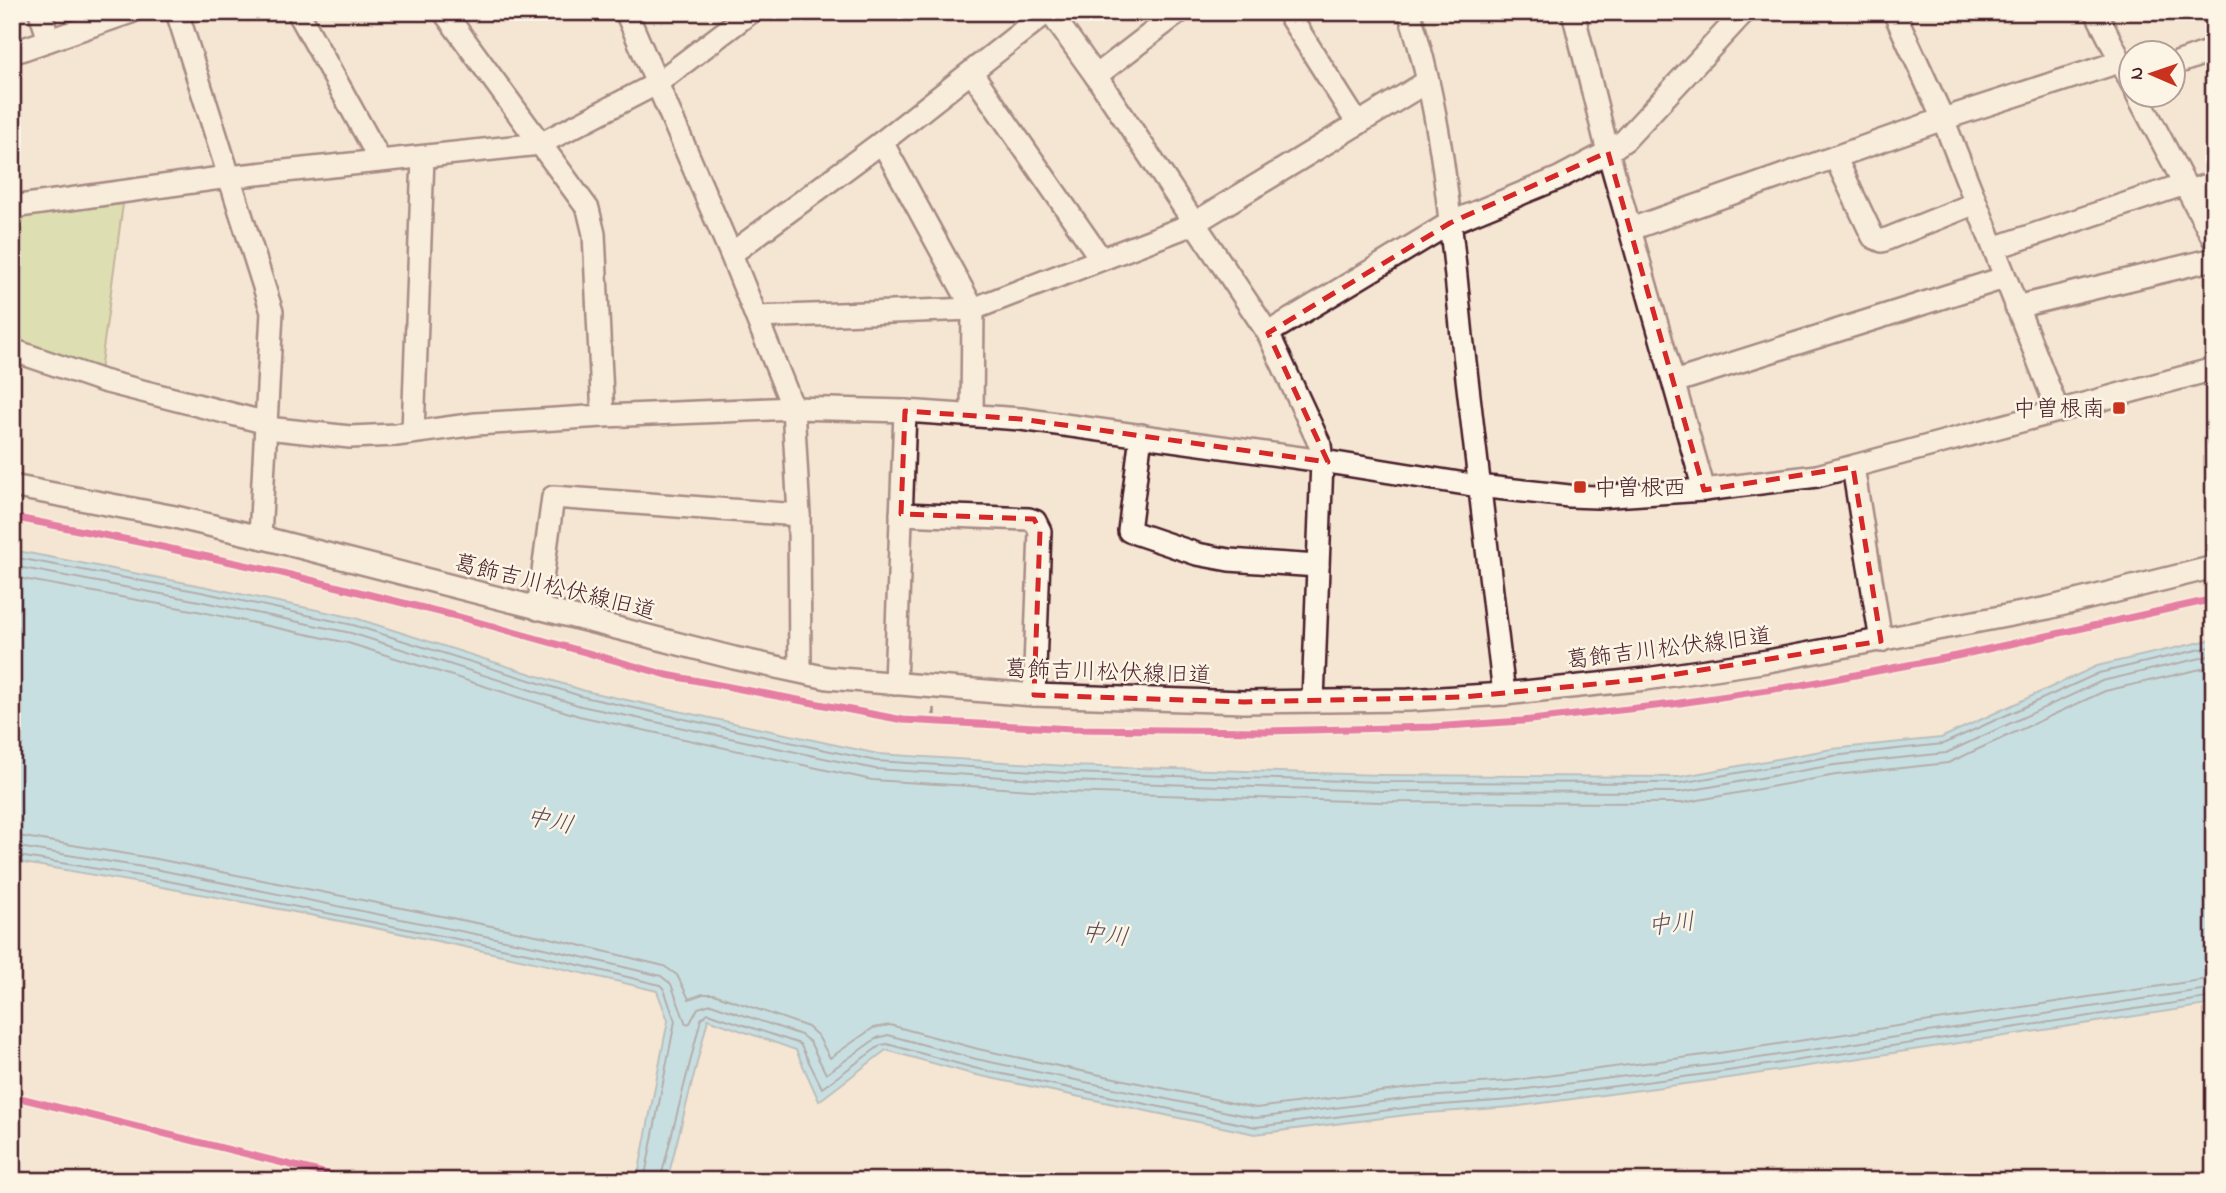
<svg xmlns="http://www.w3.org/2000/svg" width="2226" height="1193" font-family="'Indie Flower','Klee One',sans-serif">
	<rect width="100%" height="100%" fill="#f4e6d2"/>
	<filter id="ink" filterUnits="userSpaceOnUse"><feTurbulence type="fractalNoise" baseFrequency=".0143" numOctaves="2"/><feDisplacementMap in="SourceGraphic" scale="14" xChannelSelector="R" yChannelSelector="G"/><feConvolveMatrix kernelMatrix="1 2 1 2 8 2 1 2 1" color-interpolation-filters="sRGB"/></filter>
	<g filter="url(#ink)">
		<!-- green -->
		<path fill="#c2d68b" stroke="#867a5b" stroke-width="2" d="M 123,204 L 100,371 L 12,342 L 12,218 Z"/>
		<!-- water -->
		<path fill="#93d8f5" stroke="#768ea4" stroke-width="2" d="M 12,550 L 202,586 L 355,618 L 585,691 L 878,754 L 1067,766 L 1381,775 L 1679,777 L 1832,749 L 1941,738 L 2097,666 L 2214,639 L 2214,1004 L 1722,1079 L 1512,1107 L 1414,1114 L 1255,1134 L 972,1074 L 886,1050 L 819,1101 L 796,1050 L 708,1019 L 667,1181 L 637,1181 L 668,1020 L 657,991 C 444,939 228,897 12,861 Z"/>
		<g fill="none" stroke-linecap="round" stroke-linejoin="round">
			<!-- shore -->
			<g stroke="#67697c" stroke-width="2">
				<path d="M 12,557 L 201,592 L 353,625 L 584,697 L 876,761 L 1066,773 L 1381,782 L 1680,783 L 1833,756 L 1943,744 L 2099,673 L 2214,646"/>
				<path d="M 12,566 L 199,601 L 351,633 L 581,706 L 875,769 L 1066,781 L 1380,791 L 1681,792 L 1834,765 L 1946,753 L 2102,681 L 2214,655"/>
				<path d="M 12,577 L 197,611 L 348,643 L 579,716 L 872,780 L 1065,792 L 1380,802 L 1682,803 L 1836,775 L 1948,763 L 2105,691 L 2214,666"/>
				<path d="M 12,835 L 157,859 L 546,937 L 664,966 L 677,975 L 689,999 L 703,994 L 714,994 L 808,1027 L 818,1036 L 830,1058 L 873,1028 L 890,1025 L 978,1049 L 1256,1108 L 1411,1088 L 1509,1081 L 1719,1053 L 2214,978"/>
				<path d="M 12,846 L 155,869 L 544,948 L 661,976 L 671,984 L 686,1024 L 690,1023 L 698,1008 L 711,1004 L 801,1035 L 810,1042 L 826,1074 L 877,1038 L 888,1035 L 976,1059 L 1256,1118 L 1412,1098 L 1510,1091 L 1720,1064 L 2214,988"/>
				<path d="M 12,855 L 153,878 L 542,956 L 660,985 L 664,989 L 675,1021 L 644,1181"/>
				<path d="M 660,1181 L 701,1019 L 708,1013 L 800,1044 L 822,1088 L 881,1045 L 887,1044 L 974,1068 L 1256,1127 L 1413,1107 L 1511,1100 L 1721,1072 L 2214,997"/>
			</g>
			<defs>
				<g id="minor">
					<path d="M 40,12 L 49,40"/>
					<path d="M 177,12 L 272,312 L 260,537"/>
					<path d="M 298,12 L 380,160"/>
					<path d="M 444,12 L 588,209 L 594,234 L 603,416"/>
					<path d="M 626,12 L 731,254 L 793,408 L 799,515 L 800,671"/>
					<path d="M 1050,12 L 1096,76 L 1268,333 L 1320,445 L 1322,461 L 1313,701"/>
					<path d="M 1287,12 L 1358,124"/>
					<path d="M 1409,12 C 1443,114 1451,230 1462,336 C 1475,455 1489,574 1504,694"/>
					<path d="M 1573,12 L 1608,152 L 1704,490"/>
					<path d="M 1894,12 L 1943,119 L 2058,411"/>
					<path d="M 2096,12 L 2132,84"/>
					<path d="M 12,53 L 131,12"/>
					<path d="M 2174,64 L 2214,50"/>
					<path d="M 972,73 L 1101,259"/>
					<path d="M 1096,76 L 1179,12"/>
					<path d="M 2137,94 L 2214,240"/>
					<path d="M 882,142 L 973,309 L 972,415"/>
					<path d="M 1835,157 L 1873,237 L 1882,241 L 1976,203"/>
					<path d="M 2189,191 L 2214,183"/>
					<path d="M 12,207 L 228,177 L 540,144 L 656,84 L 751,12"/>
					<path d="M 1631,229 L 1943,119 L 2119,62"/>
					<path d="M 1994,248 L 2185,184"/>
					<path d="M 731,254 L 882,142 L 1047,12"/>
					<path d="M 2016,307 L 2214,259"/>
					<path d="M 757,317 L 973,309 L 1193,224 L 1428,81"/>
					<path d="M 1268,333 L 1450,223 L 1559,178 L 1608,152 L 1625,140 L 1744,12"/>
					<path d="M 12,350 L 103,381 L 267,423"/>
					<path d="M 1674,382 L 2004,278"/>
					<path d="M 267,428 L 350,437 L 396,435 L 476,424 L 603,416 L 793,408 L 905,411 L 1021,419 L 1322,461 L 1478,486 L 1569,496 L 1597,497 L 1704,490 L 1817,476 L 2214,369"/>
					<path d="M 413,432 L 423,157"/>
					<path d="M 1141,435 L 1129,531 L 1197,554 L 1229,560 L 1318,566"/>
					<path d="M 1853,467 L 1881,641"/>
					<path d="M 12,486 L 175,517 L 260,537 L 734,658 L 828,678 L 1034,695 L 1244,702 L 1409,700 L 1504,694 L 1646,679 L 1768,661 L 2048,608 L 2214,567"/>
					<path d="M 901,514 L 1029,519 L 1035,521 L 1040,531 L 1034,695"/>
					<path d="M 538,609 L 553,497 L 799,515"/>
					<path d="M 895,684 L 905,411"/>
				</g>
			</defs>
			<!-- minor casing -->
			<use href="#minor" stroke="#4a1f2b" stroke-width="26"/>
			<!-- path -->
			<path stroke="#4a1f2b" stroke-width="3.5" stroke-dasharray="7 5" stroke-linecap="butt" d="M 934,715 L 934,704"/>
			<!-- minor -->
			<use href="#minor" stroke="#fcf5e5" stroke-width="21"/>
			<defs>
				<g id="cycleway">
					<path d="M 12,517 L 139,542 L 282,573 L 456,616 L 667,675 L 903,720 L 1072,729 L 1266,731 L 1432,727 L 1522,721 L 1673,704 L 1802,685 L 1956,656 L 2214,599"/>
					<path d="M 12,1096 L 356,1181"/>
				</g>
			</defs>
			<!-- cycleway casing -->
			<use href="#cycleway" stroke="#fcf5e5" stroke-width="11"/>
			<!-- cycleway -->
			<use href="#cycleway" stroke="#d6006c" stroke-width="7"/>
		</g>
	</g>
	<!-- marked area -->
	<path d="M0 0H2226V1193H0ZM 1608,152 L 1704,490 L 1853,467 L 1881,641 L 1646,679 L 1464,697 L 1244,702 L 1034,695 L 1040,531 L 1034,519 L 901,514 L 905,411 L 1021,419 L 1328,462 L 1268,333 L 1450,223 Z" fill="#f4e6d2" fill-opacity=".55" fill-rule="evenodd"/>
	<path fill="none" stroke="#d62828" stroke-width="5" stroke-dasharray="14 9" stroke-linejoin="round" d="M 1608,152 L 1704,490 L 1853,467 L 1881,641 L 1646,679 L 1464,697 L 1244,702 L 1034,695 L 1040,531 L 1034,519 L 901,514 L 905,411 L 1021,419 L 1328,462 L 1268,333 L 1450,223 Z"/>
	<!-- markers -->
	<g fill="#c8321e" stroke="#fcf5e5" stroke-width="2.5">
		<rect x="2112" y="401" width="14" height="14" rx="3.5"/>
		<rect x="1573" y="480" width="14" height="14" rx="3.5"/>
	</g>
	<g text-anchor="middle" stroke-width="5" stroke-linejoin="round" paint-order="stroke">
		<!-- poi labels -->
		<g font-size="23" fill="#4a1f2b" stroke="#fcf5e5" text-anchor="end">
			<text x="2105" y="416">中曽根南</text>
			<text x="1594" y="495" text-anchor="start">中曽根西</text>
		</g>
		<!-- street labels -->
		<g font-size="23" fill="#4a1f2b" stroke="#fcf5e5">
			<text transform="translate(555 586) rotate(14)" y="8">葛飾吉川松伏線旧道</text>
			<text transform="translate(1669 647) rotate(-7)" y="8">葛飾吉川松伏線旧道</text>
			<text transform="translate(1108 671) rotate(2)" y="8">葛飾吉川松伏線旧道</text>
		</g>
		<!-- water labels -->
		<g font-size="24" font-style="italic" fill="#5c4d5e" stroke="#fcf5e5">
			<text transform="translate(550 820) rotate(13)" y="8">中川</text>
			<text transform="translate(1671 923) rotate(-6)" y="8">中川</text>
			<text transform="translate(1105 934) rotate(7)" y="8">中川</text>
		</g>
	</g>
	<!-- margin -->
	<rect width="2226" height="1193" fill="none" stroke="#fcf5e5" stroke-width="42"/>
	<rect x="21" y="21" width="2184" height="1151" fill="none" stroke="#4a1f2b" stroke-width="2.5" filter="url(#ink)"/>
	<!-- north arrow -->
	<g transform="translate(2152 74) rotate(272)"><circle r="33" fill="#fcf5e5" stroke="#b59f9b" stroke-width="2"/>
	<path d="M0-5L12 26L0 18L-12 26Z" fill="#c8321e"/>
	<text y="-10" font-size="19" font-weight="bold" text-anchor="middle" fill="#4a1f2b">N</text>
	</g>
</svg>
